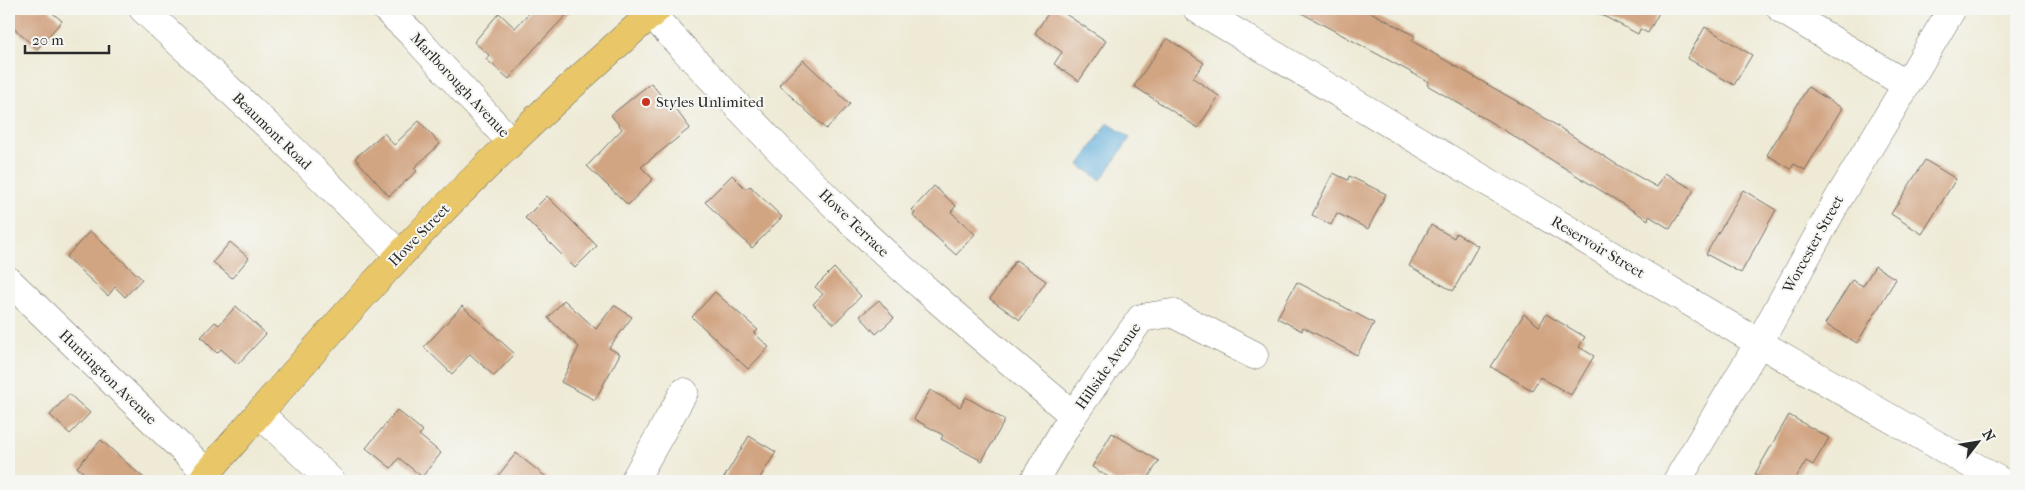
<svg xmlns="http://www.w3.org/2000/svg" width="2025" height="490" font-family="'IM FELL French Canon',serif">
	<rect width="100%" height="100%" fill="#f6f6f2"/>
	<filter id="ink" filterUnits="userSpaceOnUse"><feTurbulence type="fractalNoise" baseFrequency=".02" numOctaves="2"/><feDisplacementMap in="SourceGraphic" scale="10" xChannelSelector="R" yChannelSelector="G"/><feConvolveMatrix kernelMatrix="1 2 1 2 8 2 1 2 1" color-interpolation-filters="sRGB"/></filter>
	<filter id="wash" filterUnits="userSpaceOnUse"><feTurbulence type="fractalNoise" baseFrequency=".0096" numOctaves="4" result="noise"/><feDisplacementMap in="SourceGraphic" scale="20" xChannelSelector="R" yChannelSelector="G"/><feGaussianBlur stdDeviation="1.12" result="paint"/><feColorMatrix in="noise" values="0 0 0 0 0 0 0 0 0 0 0 0 0 0 0 0 0 1.4 0 .05"/><feComposite in="paint" operator="in"/></filter>
	<g filter="url(#wash)">
		<rect width="100%" height="100%" fill="#eeead5"/>
		<!-- water -->
		<path fill="#64b0dd" stroke="#486e84" d="M 1108,123 L 1130,138 L 1101,180 L 1079,165 Z"/>
		<g id="blocks">
			<!-- building -->
			<g fill="#d1a482">
				<path d="M 17,9 L 48,9 L 62,21 L 37,49 L 9,24 L 9,18 Z"/>
				<path d="M 533,9 L 572,9 L 534,49 L 509,79 L 486,59 L 489,55 L 474,42 L 499,13 L 515,28 Z"/>
				<path d="M 1051,9 L 1058,9 L 1106,41 L 1079,81 L 1054,64 L 1062,52 L 1035,33 Z"/>
				<path d="M 1294,9 L 1365,9 L 1415,36 L 1412,41 L 1537,113 L 1616,164 L 1657,187 L 1665,173 L 1694,190 L 1670,229 L 1649,216 L 1648,220 L 1494,124 L 1427,85 L 1429,82 Z"/>
				<path d="M 1590,9 L 1661,9 L 1648,33 L 1640,29 L 1638,34 Z"/>
				<path d="M 1705,27 L 1752,55 L 1734,85 L 1687,58 Z"/>
				<path d="M 1167,38 L 1204,63 L 1193,78 L 1219,96 L 1198,128 L 1134,86 Z"/>
				<path d="M 803,60 L 850,104 L 826,129 L 779,85 Z"/>
				<path d="M 651,83 L 668,104 L 670,102 L 690,128 L 641,167 L 653,179 L 628,205 L 587,166 L 622,129 L 611,115 Z"/>
				<path d="M 1808,87 L 1842,108 L 1805,170 L 1794,164 L 1791,169 L 1767,155 Z"/>
				<path d="M 419,121 L 440,144 L 414,168 L 417,171 L 389,196 L 355,158 L 384,133 L 394,145 Z"/>
				<path d="M 1925,160 L 1956,179 L 1922,234 L 1891,214 Z"/>
				<path d="M 1333,173 L 1348,180 L 1349,176 L 1386,194 L 1368,229 L 1337,213 L 1331,225 L 1312,215 Z"/>
				<path d="M 732,175 L 746,189 L 750,186 L 782,217 L 752,248 L 705,202 Z"/>
				<path d="M 934,186 L 956,206 L 951,212 L 975,234 L 956,255 L 913,216 L 915,213 L 912,210 Z"/>
				<path d="M 1743,190 L 1776,210 L 1741,273 L 1706,254 Z"/>
				<path d="M 547,196 L 597,246 L 575,268 L 525,218 Z"/>
				<path d="M 1431,225 L 1454,238 L 1456,233 L 1478,246 L 1453,291 L 1409,266 Z"/>
				<path d="M 90,231 L 142,279 L 125,297 L 115,287 L 108,296 L 66,257 Z"/>
				<path d="M 230,242 L 249,258 L 232,278 L 213,262 Z"/>
				<path d="M 1016,260 L 1046,281 L 1020,320 L 990,299 Z"/>
				<path d="M 1875,266 L 1896,279 L 1857,343 L 1825,324 L 1852,280 L 1863,286 Z"/>
				<path d="M 834,268 L 861,296 L 834,324 L 813,304 L 823,294 L 815,287 Z"/>
				<path d="M 1297,282 L 1374,323 L 1357,355 L 1303,327 L 1302,331 L 1277,318 Z"/>
				<path d="M 715,292 L 758,330 L 754,333 L 769,347 L 748,369 L 692,317 Z"/>
				<path d="M 564,300 L 596,329 L 614,305 L 632,317 L 609,348 L 620,354 L 595,400 L 561,382 L 579,347 L 548,318 Z"/>
				<path d="M 879,300 L 894,318 L 876,334 L 860,316 Z"/>
				<path d="M 236,306 L 266,334 L 238,364 L 221,349 L 217,353 L 201,337 L 215,322 L 219,325 Z"/>
				<path d="M 462,306 L 515,354 L 494,376 L 470,354 L 452,374 L 424,347 Z"/>
				<path d="M 1524,314 L 1539,326 L 1546,314 L 1585,337 L 1579,347 L 1594,356 L 1571,395 L 1540,377 L 1532,390 L 1491,367 Z"/>
				<path d="M 930,390 L 960,407 L 966,397 L 1005,420 L 982,461 L 941,439 L 943,435 L 914,419 Z"/>
				<path d="M 69,394 L 90,413 L 70,434 L 50,415 Z"/>
				<path d="M 397,410 L 423,431 L 419,435 L 441,453 L 422,477 L 399,458 L 391,468 L 366,448 Z"/>
				<path d="M 1789,415 L 1829,438 L 1813,465 L 1806,461 L 1794,481 L 1768,481 L 1755,474 Z"/>
				<path d="M 1112,433 L 1159,461 L 1146,481 L 1115,481 L 1092,467 Z"/>
				<path d="M 749,436 L 776,452 L 758,481 L 722,481 Z"/>
				<path d="M 101,440 L 147,481 L 93,481 L 77,467 Z"/>
				<path d="M 516,453 L 551,481 L 494,481 Z"/>
			</g>
		</g>
	</g>
	<g filter="url(#ink)">
		<use href="#blocks" fill-opacity="0" stroke="#6f6e66" stroke-width="1"/>
		<g fill="none" stroke-linecap="round" stroke-linejoin="round">
			<defs>
				<g id="minor">
					<path d="M 143,9 L 280,137 L 400,255"/>
					<path d="M 386,9 L 411,33 L 511,142"/>
					<path d="M 1197,9 L 1759,343 L 2000,481"/>
					<path d="M 1781,9 L 1905,84"/>
					<path d="M 651,14 C 717,84 782,155 851,221 C 922,289 998,351 1073,415"/>
					<path d="M 9,281 L 207,473"/>
					<path d="M 259,413 L 331,481"/>
					<path d="M 634,481 L 684,392"/>
					<path d="M 1034,481 L 1073,415 L 1141,318 L 1172,313 L 1254,355"/>
					<path d="M 1677,481 L 1759,343 L 1837,201 L 1952,9"/>
				</g>
				<path id="major" d="M 202,481 L 207,473 C 267,404 327,334 390,266 C 473,175 565,90 657,9"/>
			</defs>
			<!-- minor casing -->
			<use href="#minor" stroke="#6f6e66" stroke-width="29"/>
			<!-- major casing -->
			<use href="#major" stroke="#6f6e66" stroke-width="29"/>
			<!-- minor -->
			<use href="#minor" stroke="#fff" stroke-width="28"/>
			<!-- major -->
			<use href="#major" stroke="#e9c769" stroke-width="28"/>
		</g>
	</g>
	<!-- markers -->
	<circle fill="#c8321e" stroke="#f6f6f2" stroke-width="2" cx="646" cy="102" r="5"/>
	<g text-anchor="middle" stroke-width="4" stroke-linejoin="round" paint-order="stroke">
		<!-- street labels -->
		<g font-size="15" fill="#2b2b2b" stroke="#f6f6f2">
			<text transform="translate(460 85) rotate(47)" y="5">Marlborough Avenue</text>
			<text transform="translate(272 131) rotate(44)" y="5">Beaumont Road</text>
			<text transform="translate(854 223) rotate(44)" y="5">Howe Terrace</text>
			<text transform="translate(419 235) rotate(-46)" y="5">Howe Street</text>
			<text transform="translate(1813 244) rotate(-61)" y="5">Worcester Street</text>
			<text transform="translate(1598 247) rotate(31)" y="5">Reservoir Street</text>
			<text transform="translate(1108 366) rotate(-55)" y="5">Hillside Avenue</text>
			<text transform="translate(108 377) rotate(44)" y="5">Huntington Avenue</text>
		</g>
		<!-- poi labels -->
		<g font-size="15" fill="#2b2b2b" stroke="#f6f6f2" text-anchor="start">
			<text x="656" y="107">Styles Unlimited</text>
		</g>
	</g>
	<!-- margin -->
	<rect width="2025" height="490" fill="none" stroke="#f6f6f2" stroke-width="30"/>
	<!-- north arrow -->
	<g transform="translate(1978 442) rotate(59)" stroke="#f6f6f2" stroke-width="4" paint-order="stroke">
	<path d="M0-4L9 19L0 12L-9 19Z" fill="#2b2b2b"/>
	<text y="-8" font-size="14" font-weight="bold" text-anchor="middle" fill="#2b2b2b">N</text>
	</g>
	<!-- scale -->
	<path d="M25 45v8h84v-8" fill="none" stroke="#2b2b2b" stroke-width="2.5"/>
	<text x="32" y="45" font-size="15" fill="#2b2b2b" stroke="#f6f6f2" stroke-width="4" paint-order="stroke">20 m</text>
</svg>
